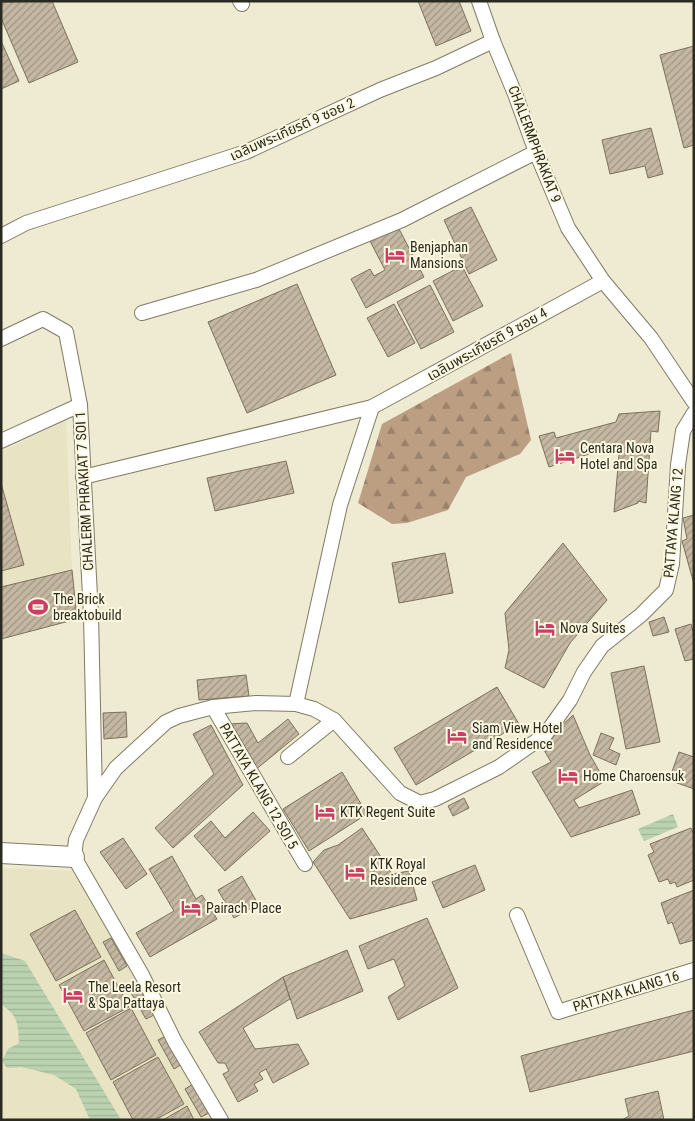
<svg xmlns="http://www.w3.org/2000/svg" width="695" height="1121" font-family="'Roboto Condensed','Noto Sans Thai',sans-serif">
	<defs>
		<pattern id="forest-firs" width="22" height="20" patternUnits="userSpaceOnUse" patternTransform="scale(1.25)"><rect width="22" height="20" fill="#bc9e83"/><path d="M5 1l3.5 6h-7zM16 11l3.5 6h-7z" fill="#99816b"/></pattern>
		<pattern id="water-rules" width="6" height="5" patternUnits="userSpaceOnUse" patternTransform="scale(1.25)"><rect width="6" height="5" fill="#bad2b0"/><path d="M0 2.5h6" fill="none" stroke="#a0b497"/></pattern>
		<pattern id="building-hatch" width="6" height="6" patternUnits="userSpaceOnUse" patternTransform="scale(1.25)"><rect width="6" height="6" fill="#c4b8a2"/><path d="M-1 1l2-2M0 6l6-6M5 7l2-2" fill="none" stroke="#9f9684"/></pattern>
	</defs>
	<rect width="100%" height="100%" fill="#eeebd2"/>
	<!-- built -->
	<g fill="#e8e3c2">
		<path d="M 66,420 L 72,570 L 1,587 L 1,452 Z"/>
		<path d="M 1,868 L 75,871 L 214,1120 L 1,1120 Z"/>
	</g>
	<!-- forest -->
	<path fill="url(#forest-firs)" d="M 511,353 L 531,440 L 520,454 L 466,477 L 448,510 L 407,523 L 392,524 L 358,503 L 382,424 Z"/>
	<!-- water -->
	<g fill="url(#water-rules)">
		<path d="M 673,814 L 678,827 L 644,841 L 638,829 Z"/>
		<path d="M 1,953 L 25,961 L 120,1118 L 119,1120 L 90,1120 L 76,1089 L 54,1075 L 21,1067 L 7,1068 L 2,1061 L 8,1049 L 19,1043 C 18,1023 18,1016 1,1004 Z"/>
	</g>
	<!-- building -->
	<g fill="url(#building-hatch)" stroke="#7c705c">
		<path d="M 52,1 L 78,62 L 29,83 L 1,18 L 1,2 Z"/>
		<path d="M 418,1 L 459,1 L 471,31 L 436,46 Z"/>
		<path d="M 1,41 L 19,81 L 1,89 Z"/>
		<path d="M 694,46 L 694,145 L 684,148 L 660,55 Z"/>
		<path d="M 651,128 L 663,174 L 648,178 L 645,166 L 610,174 L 602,140 Z"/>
		<path d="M 471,207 L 497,260 L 469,274 L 444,220 Z"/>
		<path d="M 398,227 L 424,277 L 366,308 L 351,279 L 370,269 L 374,276 L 385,270 L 370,241 Z"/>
		<path d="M 462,266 L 483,306 L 453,321 L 433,281 Z"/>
		<path d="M 297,284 L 336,375 L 247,413 L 208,322 Z"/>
		<path d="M 430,285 L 454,332 L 421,349 L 397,302 Z"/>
		<path d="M 394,304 L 415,343 L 388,357 L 367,318 Z"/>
		<path d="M 660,411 L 658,432 L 651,431 L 646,503 L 638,501 L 638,503 L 614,512 L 620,444 L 549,467 L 539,436 L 554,432 L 556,438 L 616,422 L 619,414 Z"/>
		<path d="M 286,461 L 294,493 L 215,511 L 207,478 Z"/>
		<path d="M 1,483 L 24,565 L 1,571 Z"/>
		<path d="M 694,515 L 694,584 L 682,541 L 687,539 L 683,518 Z"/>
		<path d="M 563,543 L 607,600 L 570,643 L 544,688 L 505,668 L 509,650 L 505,613 Z"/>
		<path d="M 445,553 L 453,593 L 399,603 L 392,563 Z"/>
		<path d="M 72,570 L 77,619 L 1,639 L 1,587 Z"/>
		<path d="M 664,617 L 669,632 L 653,636 L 649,622 Z"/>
		<path d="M 691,624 L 694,635 L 694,659 L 685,661 L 675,629 Z"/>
		<path d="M 644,666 L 660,742 L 626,749 L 611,673 Z"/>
		<path d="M 246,675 L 249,696 L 199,700 L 197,680 Z"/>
		<path d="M 497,687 L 519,724 L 416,785 L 394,748 Z"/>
		<path d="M 126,712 L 127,737 L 104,739 L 103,713 Z"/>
		<path d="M 573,715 L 590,755 L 605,781 L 574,800 L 579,808 L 632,790 L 640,814 L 571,837 L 532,772 L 551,762 L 541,745 Z"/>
		<path d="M 288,719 L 299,734 L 254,771 L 229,724 L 247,723 L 258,743 Z"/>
		<path d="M 211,725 L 243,785 L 173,848 L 155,828 L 214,774 L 193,734 Z"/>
		<path d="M 601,733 L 614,738 L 609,749 L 620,754 L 616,765 L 593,755 Z"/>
		<path d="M 679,752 L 694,757 L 694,789 L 669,780 Z"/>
		<path d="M 342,772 L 367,814 L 309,851 L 283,809 Z"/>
		<path d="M 464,798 L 469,808 L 453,816 L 448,806 Z"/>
		<path d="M 253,812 L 270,831 L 225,871 L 194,836 L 211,821 L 225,838 Z"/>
		<path d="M 362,828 L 392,874 L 409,871 L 417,900 L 350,919 L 313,862 L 324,850 L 338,845 Z"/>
		<path d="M 691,828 L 694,835 L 694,880 L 677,887 L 675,882 L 670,884 L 668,879 L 659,882 L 648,855 L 654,852 L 650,844 Z"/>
		<path d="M 123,838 L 147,874 L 126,889 L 100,852 Z"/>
		<path d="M 172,856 L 196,899 L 202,895 L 217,919 L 150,957 L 136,933 L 174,911 L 149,869 Z"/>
		<path d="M 475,865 L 485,890 L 443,908 L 432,882 Z"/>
		<path d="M 242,876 L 258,904 L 234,918 L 218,890 Z"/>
		<path d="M 694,890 L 694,940 L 680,944 L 672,922 L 668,924 L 661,903 Z"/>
		<path d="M 75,910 L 101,957 L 56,981 L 30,934 Z"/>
		<path d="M 427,918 L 458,988 L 398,1020 L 388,997 L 405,986 L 394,959 L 368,969 L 359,946 Z"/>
		<path d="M 111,938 L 127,966 L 119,971 L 103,942 Z"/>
		<path d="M 347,950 L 363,991 L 297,1019 L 283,977 Z"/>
		<path d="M 104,960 L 129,1007 L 84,1031 L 59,985 Z"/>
		<path d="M 283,977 L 290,999 L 243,1028 L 255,1049 L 298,1044 L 309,1064 L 273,1083 L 266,1069 L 259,1073 L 263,1079 L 254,1084 L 258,1091 L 238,1102 L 223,1074 L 229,1071 L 225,1063 L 218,1063 L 199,1032 Z"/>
		<path d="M 138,986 L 154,1015 L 146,1019 L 130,991 Z"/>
		<path d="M 131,1008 L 156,1055 L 111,1080 L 86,1033 Z"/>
		<path d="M 694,1010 L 694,1051 L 530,1092 L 521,1056 Z"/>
		<path d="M 166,1036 L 182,1064 L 174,1069 L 158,1040 Z"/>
		<path d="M 158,1057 L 184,1104 L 155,1120 L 133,1120 L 113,1082 Z"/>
		<path d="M 193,1084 L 209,1113 L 201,1117 L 185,1089 Z"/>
		<path d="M 658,1091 L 664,1120 L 622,1120 L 629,1116 L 625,1099 Z"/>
		<path d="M 187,1106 L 194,1120 L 163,1120 Z"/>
	</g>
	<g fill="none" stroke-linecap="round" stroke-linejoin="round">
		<defs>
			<g id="street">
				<path d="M 240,1 L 242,4"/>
				<path d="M 479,1 L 493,41 L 515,94 L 536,152 L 568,228 L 603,281 L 651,338 L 694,402"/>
				<path d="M 1,236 L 26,223 L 246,152 L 380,90 L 436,68 L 493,41"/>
				<path d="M 142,313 L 256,280 L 402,220 L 536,152"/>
				<path d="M 1,339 L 43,319 L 66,332 L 80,405 L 91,615 L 95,798"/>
				<path d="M 1,441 L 80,405"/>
				<path d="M 83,477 L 372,407 L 603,281"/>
				<path d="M 296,704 L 340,505 L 372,407"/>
				<path d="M 213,707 L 305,864"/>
				<path d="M 288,757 L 334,720"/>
				<path d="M 517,915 L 558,1012 L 694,970"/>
				<path d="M 221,1120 L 175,1042 L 142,975 L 74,857 L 76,840 L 95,798 L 116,768 L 166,722 L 179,716 L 213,707 L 256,703 L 296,704 L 314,709 L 334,720 L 400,793 L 420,803 L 435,799 L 499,767 L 545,735 L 570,700 L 584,672 L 602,646 L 641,615 L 666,590 L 672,564 L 678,465 L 683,431 L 694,413"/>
			</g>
			<path id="secondary" d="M 1,853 L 74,857"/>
		</defs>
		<!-- street casing -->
		<use href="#street" stroke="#7f7b65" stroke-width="16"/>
		<!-- secondary casing -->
		<use href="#secondary" stroke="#7f7b65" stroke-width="22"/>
		<!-- street -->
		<use href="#street" stroke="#fff" stroke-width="14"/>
		<!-- secondary -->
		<use href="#secondary" stroke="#fff" stroke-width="20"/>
	</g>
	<!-- icons -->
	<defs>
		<symbol id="hotel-bare" viewBox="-9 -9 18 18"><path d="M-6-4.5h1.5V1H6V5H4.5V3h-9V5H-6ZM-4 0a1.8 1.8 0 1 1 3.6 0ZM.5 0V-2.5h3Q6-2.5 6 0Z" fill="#cc3e67" stroke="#fcf8df" stroke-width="2.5" paint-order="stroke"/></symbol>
		<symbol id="stadium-bare" viewBox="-9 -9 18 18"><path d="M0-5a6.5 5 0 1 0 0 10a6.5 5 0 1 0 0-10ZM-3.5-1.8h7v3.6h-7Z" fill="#cc3e67" stroke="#fcf8df" stroke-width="2.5" paint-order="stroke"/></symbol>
	</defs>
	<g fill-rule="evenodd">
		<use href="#hotel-bare" x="381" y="241" width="28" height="28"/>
		<use href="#hotel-bare" x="551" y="442" width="28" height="28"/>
		<use href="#stadium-bare" x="24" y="593" width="28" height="28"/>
		<use href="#hotel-bare" x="531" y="614" width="28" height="28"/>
		<use href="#hotel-bare" x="443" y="722" width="28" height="28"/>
		<use href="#hotel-bare" x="554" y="762" width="28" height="28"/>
		<use href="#hotel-bare" x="311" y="798" width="28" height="28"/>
		<use href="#hotel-bare" x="341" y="858" width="28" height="28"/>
		<use href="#hotel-bare" x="177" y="894" width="28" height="28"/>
		<use href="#hotel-bare" x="59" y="981" width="28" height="28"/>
	</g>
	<g text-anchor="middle" stroke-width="4" stroke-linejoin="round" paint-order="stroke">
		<!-- street labels -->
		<g font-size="14" fill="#2b2a21" stroke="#fcf8df">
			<text transform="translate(292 129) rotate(-24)" y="5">เฉลิมพระเกียรติ 9 ซอย 2</text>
			<text transform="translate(535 144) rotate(69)" y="5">CHALERMPHRAKIAT 9</text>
			<text transform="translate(487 344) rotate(-29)" y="5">เฉลิมพระเกียรติ 9 ซอย 4</text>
			<text transform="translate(84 491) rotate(-93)" y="5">CHALERM PHRAKIAT 7 SOI 1</text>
			<text transform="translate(673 523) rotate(-85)" y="5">PATTAYA KLANG 12</text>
			<text transform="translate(259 786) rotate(60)" y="5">PATTAYA KLANG 12 SOI 5</text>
			<text transform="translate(626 991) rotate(-17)" y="5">PATTAYA KLANG 16</text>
		</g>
		<!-- poi labels -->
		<g font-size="14" fill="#2b2a21" stroke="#fcf8df" text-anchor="start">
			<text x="410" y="252">Benjaphan<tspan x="410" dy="16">Mansions</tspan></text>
			<text x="580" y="453">Centara Nova<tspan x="580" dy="16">Hotel and Spa</tspan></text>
			<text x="53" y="604">The Brick<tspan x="53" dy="16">breaktobuild</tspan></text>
			<text x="560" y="633">Nova Suites</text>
			<text x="472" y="733">Siam View Hotel<tspan x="472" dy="16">and Residence</tspan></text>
			<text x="583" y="781">Home Charoensuk</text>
			<text x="340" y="817">KTK Regent Suite</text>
			<text x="370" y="869">KTK Royal<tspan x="370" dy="16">Residence</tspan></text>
			<text x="206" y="913">Pairach Place</text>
			<text x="88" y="992">The Leela Resort<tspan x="88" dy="16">&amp; Spa Pattaya</tspan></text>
		</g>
	</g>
	<!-- border -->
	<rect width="695" height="1121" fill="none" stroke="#2b2a21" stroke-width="5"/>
</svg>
